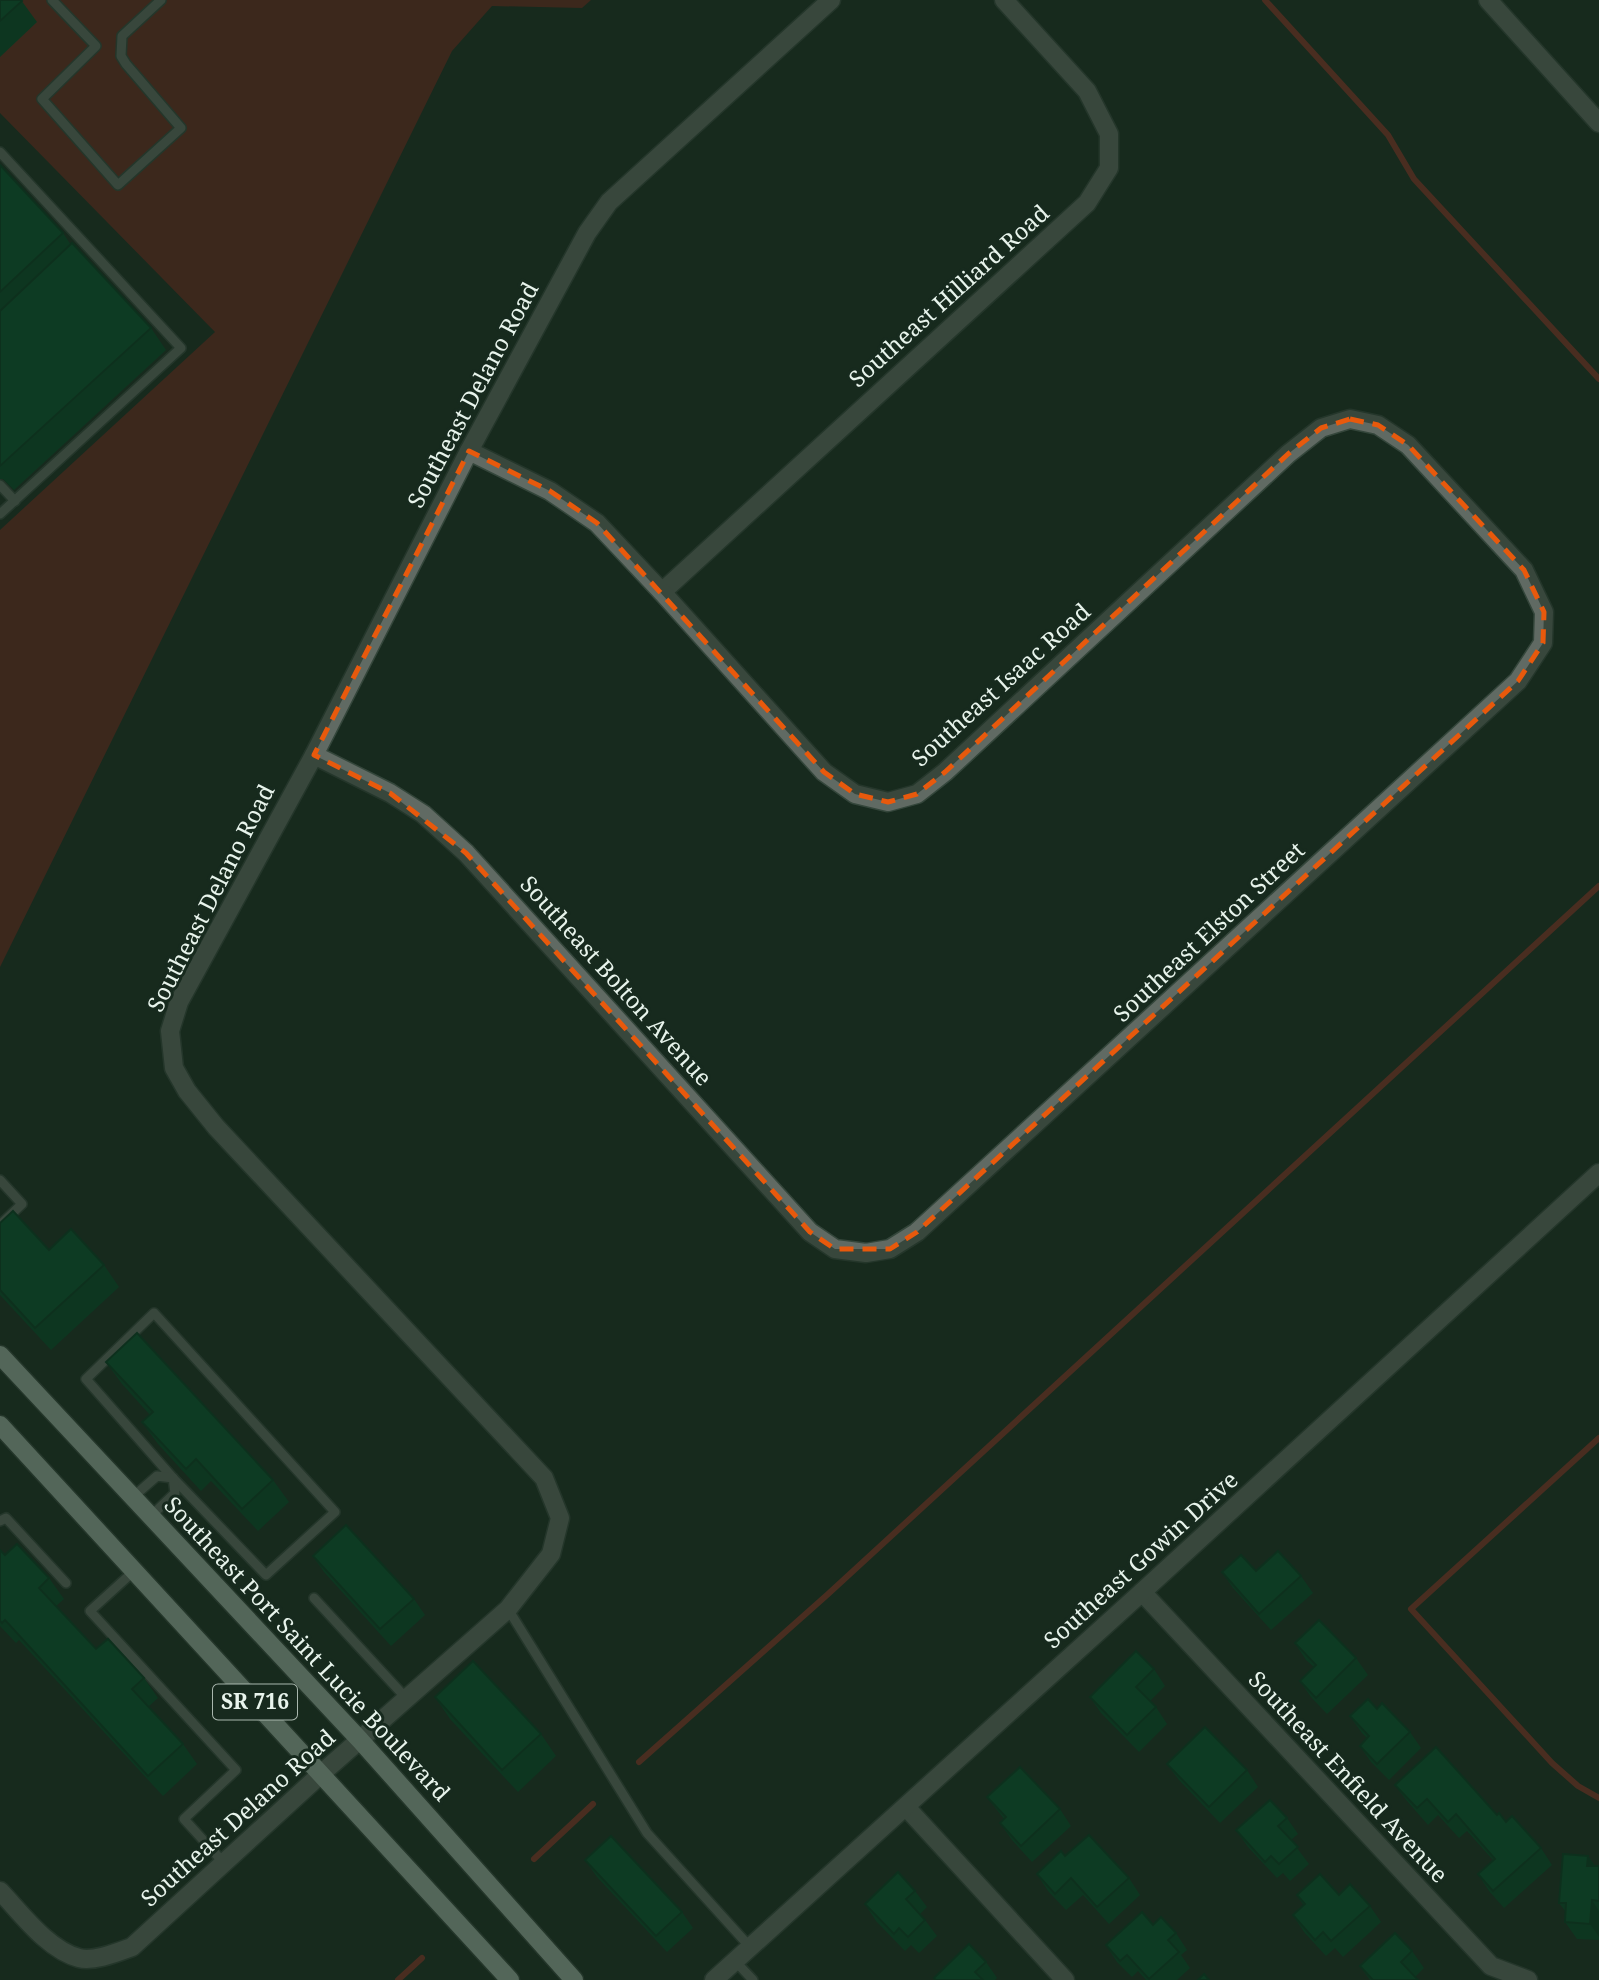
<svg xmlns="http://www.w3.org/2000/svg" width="1599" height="1980" font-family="'Noto Serif',serif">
	<rect width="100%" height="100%" fill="#172a1e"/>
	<!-- green -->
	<path fill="#68261c" d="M 0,0 L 591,0 L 582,8 L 492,6 L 452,51 L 0,967 L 0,530 L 215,332 L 0,113 Z"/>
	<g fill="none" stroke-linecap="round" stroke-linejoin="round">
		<!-- stream -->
		<g stroke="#863225" stroke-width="6">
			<path d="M 1265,0 L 1388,135 L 1414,179 L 1599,379"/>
			<path d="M 1599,1438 L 1411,1609 L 1552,1763 L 1578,1786 L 1599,1798"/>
			<path d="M 639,1762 L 827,1595 L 1599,886"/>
			<path d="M 534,1859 L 593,1804"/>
			<path d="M 398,1980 L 422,1958"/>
		</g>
		<defs>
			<g id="service">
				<path d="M 52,0 L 96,46 L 42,99 L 118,185 L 181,128 L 126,64 L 121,56 L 122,36 L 161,0"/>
				<path d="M 0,152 L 181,348 L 0,514"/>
				<path d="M 0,485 L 15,501"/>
				<path d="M 0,1180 L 22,1204 L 0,1225"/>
				<path d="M 154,1313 L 335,1512 L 266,1575 L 173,1478 L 86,1379 Z"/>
				<path d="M 133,1497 L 157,1476 L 173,1478 L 175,1493 L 151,1516"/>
				<path d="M 0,1521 L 6,1518 L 66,1583"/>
				<path d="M 134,1571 L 90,1611 L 236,1770 L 184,1819 L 224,1863"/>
				<path d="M 314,1598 L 406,1698"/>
				<path d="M 508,1609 L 647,1833 L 750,1947"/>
				<path d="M 735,1961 L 753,1980"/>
			</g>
			<g id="minor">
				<path d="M 1488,0 L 1599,123"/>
				<path d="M 662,592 L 1087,203 L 1109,168 L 1109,134 L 1087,91 L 1004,0"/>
				<path d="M 314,755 L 390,793 L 423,814 L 466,853 L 810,1232 L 835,1249 L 866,1253 L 890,1249 L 917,1232 L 1518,681 L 1543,643 L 1544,612 L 1524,570 L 1408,445 L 1378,425 L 1350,419 L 1321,428 L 1288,454 L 945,772 L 917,794 L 888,802 L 855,794 L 824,772 L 662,592 L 597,523 L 550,491 L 469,451"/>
				<path d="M 1142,1592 L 1491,1966 L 1528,1980"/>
				<path d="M 906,1807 L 1065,1980"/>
				<path d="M 0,1891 C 21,1913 48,1950 79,1958 C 94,1962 118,1952 132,1947 L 321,1774 L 508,1609 L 551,1554 L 560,1518 L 544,1478 L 216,1127 L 187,1091 L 174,1068 L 170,1031 L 179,1002 L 314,755 L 469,451 L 587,233 L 609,202 L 831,0"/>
				<path d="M 714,1980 L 1142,1592 L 1599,1173"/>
			</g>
			<g id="primary">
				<path d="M 0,1355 L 360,1740 L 574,1980"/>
				<path d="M 0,1425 L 510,1980"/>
			</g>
		</defs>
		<!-- service casing -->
		<use href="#service" stroke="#34463b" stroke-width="12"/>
		<!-- minor casing -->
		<use href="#minor" stroke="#34463b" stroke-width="21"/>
		<!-- primary casing -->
		<use href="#primary" stroke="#34463b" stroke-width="21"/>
		<!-- service -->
		<use href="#service" stroke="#606a63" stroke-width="9"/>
		<!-- minor -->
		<use href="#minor" stroke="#606a63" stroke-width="18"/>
		<!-- primary -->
		<use href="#primary" stroke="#9cafa2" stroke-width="18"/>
	</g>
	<!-- wall -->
	<g fill="#004625">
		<path d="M 0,0 L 21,0 L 37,22 L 0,57 Z"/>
		<path d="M 0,165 L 63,233 L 71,245 L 151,328 L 166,350 L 14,490 L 3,479 L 0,479 Z"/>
		<path d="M 0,1223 L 49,1250 L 104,1265 L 119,1287 L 51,1350 L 0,1295 Z"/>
		<path d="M 106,1362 L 273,1480 L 289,1502 L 258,1531 L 211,1481 L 201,1491 L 158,1444 L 142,1422 L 150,1415 L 122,1384 Z"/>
		<path d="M 0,1550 L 5,1555 L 49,1578 L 64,1599 L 56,1606 L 96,1649 L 144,1678 L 158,1698 L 148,1707 L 183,1744 L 197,1764 L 163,1796 L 19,1640 L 16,1643 L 0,1626 Z"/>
		<path d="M 313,1556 L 414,1599 L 425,1615 L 391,1646 L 324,1572 Z"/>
		<path d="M 1256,1571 L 1301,1576 L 1313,1593 L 1271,1630 L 1233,1588 L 1222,1572 Z"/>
		<path d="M 1295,1643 L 1356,1658 L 1368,1675 L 1327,1714 L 1311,1697 L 1300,1681 L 1314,1667 L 1306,1660 Z"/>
		<path d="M 1154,1669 L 1165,1686 L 1150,1701 L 1156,1707 L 1167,1724 L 1139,1752 L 1101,1713 L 1090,1697 Z"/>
		<path d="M 435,1697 L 541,1734 L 556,1756 L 518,1792 L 450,1719 Z"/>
		<path d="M 1377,1709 L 1410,1732 L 1421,1748 L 1389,1780 L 1371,1762 L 1360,1746 L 1367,1738 L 1362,1733 L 1350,1716 Z"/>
		<path d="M 1167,1764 L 1247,1770 L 1258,1787 L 1220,1823 L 1179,1780 Z"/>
		<path d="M 1395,1785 L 1497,1815 L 1541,1848 L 1552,1865 L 1504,1908 L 1489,1891 L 1478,1874 L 1493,1860 L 1467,1831 L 1459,1838 L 1438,1815 L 1428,1825 L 1407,1801 Z"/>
		<path d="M 987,1797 L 1060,1809 L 1071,1826 L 1032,1862 L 1012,1840 L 1000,1823 L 1004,1819 Z"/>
		<path d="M 1287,1818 L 1298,1834 L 1291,1840 L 1309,1864 L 1290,1881 L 1283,1873 L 1277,1878 L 1248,1847 L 1236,1830 Z"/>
		<path d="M 1065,1856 L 1129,1878 L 1140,1895 L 1109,1924 L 1083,1895 L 1066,1910 L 1048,1891 L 1037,1874 Z"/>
		<path d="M 1588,1856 L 1595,1866 L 1599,1866 L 1599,1940 L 1577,1939 L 1565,1922 L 1566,1912 L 1559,1903 Z"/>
		<path d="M 585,1860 L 682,1912 L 693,1928 L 667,1952 L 597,1877 Z"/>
		<path d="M 915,1891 L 927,1907 L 920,1914 L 925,1920 L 937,1936 L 919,1953 L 911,1945 L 905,1951 L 876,1921 L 865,1904 Z"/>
		<path d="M 1297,1895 L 1339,1895 L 1370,1906 L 1381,1922 L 1343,1957 L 1335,1948 L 1326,1956 L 1304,1932 L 1293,1915 L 1304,1906 Z"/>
		<path d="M 1153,1925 L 1176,1933 L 1187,1950 L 1181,1955 L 1190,1968 L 1177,1980 L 1146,1980 L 1138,1971 L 1132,1977 L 1117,1962 L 1106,1945 Z"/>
		<path d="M 1412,1951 L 1424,1968 L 1415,1977 L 1418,1980 L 1370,1980 L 1360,1966 Z"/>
		<path d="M 986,1962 L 997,1978 L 995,1980 L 935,1980 Z"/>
	</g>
	<!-- shaded-wall -->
	<g fill="#00391e">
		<path d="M 1588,1856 L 1599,1872 L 1587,1866 Z"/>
		<path d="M 1592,1900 L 1599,1911 L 1599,1937 L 1590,1924 Z"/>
	</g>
	<!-- building -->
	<g fill="#00512b" stroke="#00391e" stroke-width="2">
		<path d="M 0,0 L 21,0 L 22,1 L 0,21 Z"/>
		<path d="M 0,165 L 63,233 L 0,292 Z"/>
		<path d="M 72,243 L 151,328 L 0,466 L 0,311 Z"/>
		<path d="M 13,1211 L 49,1250 L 71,1229 L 104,1265 L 35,1328 L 0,1290 L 0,1223 Z"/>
		<path d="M 137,1333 L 273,1480 L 242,1509 L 196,1459 L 186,1469 L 142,1422 L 153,1412 L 106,1362 Z"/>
		<path d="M 346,1525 L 414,1599 L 380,1629 L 313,1556 Z"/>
		<path d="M 17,1544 L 49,1578 L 39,1588 L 96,1649 L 108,1639 L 144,1678 L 132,1689 L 183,1744 L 148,1776 L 5,1620 L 2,1623 L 0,1621 L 0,1550 L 5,1555 Z"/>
		<path d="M 1278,1551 L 1301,1576 L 1259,1614 L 1222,1572 L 1241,1555 L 1256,1571 Z"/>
		<path d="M 1319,1620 L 1356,1658 L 1316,1698 L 1300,1681 L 1316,1665 L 1295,1643 Z"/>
		<path d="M 1136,1651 L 1154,1669 L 1136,1687 L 1156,1707 L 1127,1735 L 1090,1697 Z"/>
		<path d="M 473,1661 L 541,1734 L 502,1770 L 435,1697 Z"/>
		<path d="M 1368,1699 L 1377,1709 L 1382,1703 L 1410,1732 L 1377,1764 L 1360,1746 L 1369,1736 L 1350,1716 Z"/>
		<path d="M 1205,1727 L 1247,1770 L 1209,1807 L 1167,1764 Z"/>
		<path d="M 1436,1747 L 1497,1815 L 1499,1813 L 1506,1822 L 1512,1816 L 1541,1848 L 1493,1891 L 1478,1874 L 1495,1859 L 1456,1814 L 1448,1822 L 1427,1799 L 1417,1808 L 1395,1785 Z"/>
		<path d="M 1020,1767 L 1060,1809 L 1021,1846 L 1000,1823 L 1006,1817 L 987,1797 Z"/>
		<path d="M 1270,1800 L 1287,1818 L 1278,1826 L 1298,1847 L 1279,1864 L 1271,1856 L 1265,1862 L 1236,1830 Z"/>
		<path d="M 1089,1835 L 1129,1878 L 1097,1907 L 1071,1878 L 1055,1894 L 1037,1874 L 1061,1851 L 1065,1856 Z"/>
		<path d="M 611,1836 L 682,1912 L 656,1936 L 585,1860 Z"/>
		<path d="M 1563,1854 L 1588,1856 L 1587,1866 L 1599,1866 L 1599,1901 L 1592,1900 L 1590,1924 L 1565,1922 L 1566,1903 L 1559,1903 Z"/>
		<path d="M 898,1872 L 915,1891 L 906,1899 L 925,1920 L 908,1937 L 899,1928 L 894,1934 L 865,1904 Z"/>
		<path d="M 1320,1874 L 1339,1895 L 1350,1884 L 1370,1906 L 1331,1941 L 1323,1932 L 1315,1940 L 1293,1915 L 1305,1904 L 1297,1895 Z"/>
		<path d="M 1142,1912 L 1153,1925 L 1161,1917 L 1176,1933 L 1168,1940 L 1179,1952 L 1149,1979 L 1127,1955 L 1120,1961 L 1106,1945 Z"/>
		<path d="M 1395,1933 L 1412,1951 L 1401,1962 L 1418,1980 L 1373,1980 L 1360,1966 Z"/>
		<path d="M 969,1944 L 986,1962 L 975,1972 L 983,1980 L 936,1980 L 934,1978 Z"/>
		<path d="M 1204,1974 L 1209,1980 L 1198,1980 Z"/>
	</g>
	<!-- marked area -->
	<path d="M0 0H1599V1980H0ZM 1350,419 L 1378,425 L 1408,445 L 1524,570 L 1544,612 L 1543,643 L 1518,681 L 917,1232 L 890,1249 L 835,1249 L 810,1232 L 466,853 L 390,793 L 314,755 L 469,451 L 550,491 L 597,523 L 824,772 L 855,794 L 888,802 L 917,794 L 945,772 L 1288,454 L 1321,428 Z" fill="#172a1e" fill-opacity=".55" fill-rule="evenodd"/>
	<path fill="none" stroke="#e8590c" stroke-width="5" stroke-dasharray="14 9" stroke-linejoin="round" d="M 1350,419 L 1378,425 L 1408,445 L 1524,570 L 1544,612 L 1543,643 L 1518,681 L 917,1232 L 890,1249 L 835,1249 L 810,1232 L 466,853 L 390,793 L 314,755 L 469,451 L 550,491 L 597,523 L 824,772 L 855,794 L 888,802 L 917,794 L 945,772 L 1288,454 L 1321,428 Z"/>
	<g text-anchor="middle" stroke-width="6" stroke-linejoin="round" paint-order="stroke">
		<!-- shield labels -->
		<rect fill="#172a1e" stroke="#a9b7ae" stroke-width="2" x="213" y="1684.5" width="84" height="35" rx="5"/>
		<g font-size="21" font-weight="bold" fill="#e8f4ec">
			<text x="255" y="1709">SR 716</text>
		</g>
		<!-- street labels -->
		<g font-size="23" fill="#e8f4ec" stroke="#172a1e">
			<text transform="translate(949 296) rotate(-42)" y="8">Southeast Hilliard Road</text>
			<text transform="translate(473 395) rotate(-62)" y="8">Southeast Delano Road</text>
			<text transform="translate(1001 685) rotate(-42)" y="8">Southeast Isaac Road</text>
			<text transform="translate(211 898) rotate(-63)" y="8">Southeast Delano Road</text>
			<text transform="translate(1209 932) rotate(-43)" y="8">Southeast Elston Street</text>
			<text transform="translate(616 981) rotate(48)" y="8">Southeast Bolton Avenue</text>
			<text transform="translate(1141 1560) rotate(-42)" y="8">Southeast Gowin Drive</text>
			<text transform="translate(307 1649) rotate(47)" y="8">Southeast Port Saint Lucie Boulevard</text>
			<text transform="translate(1348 1777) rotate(47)" y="8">Southeast Enfield Avenue</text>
			<text transform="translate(238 1818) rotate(-42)" y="8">Southeast Delano Road</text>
		</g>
	</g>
</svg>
